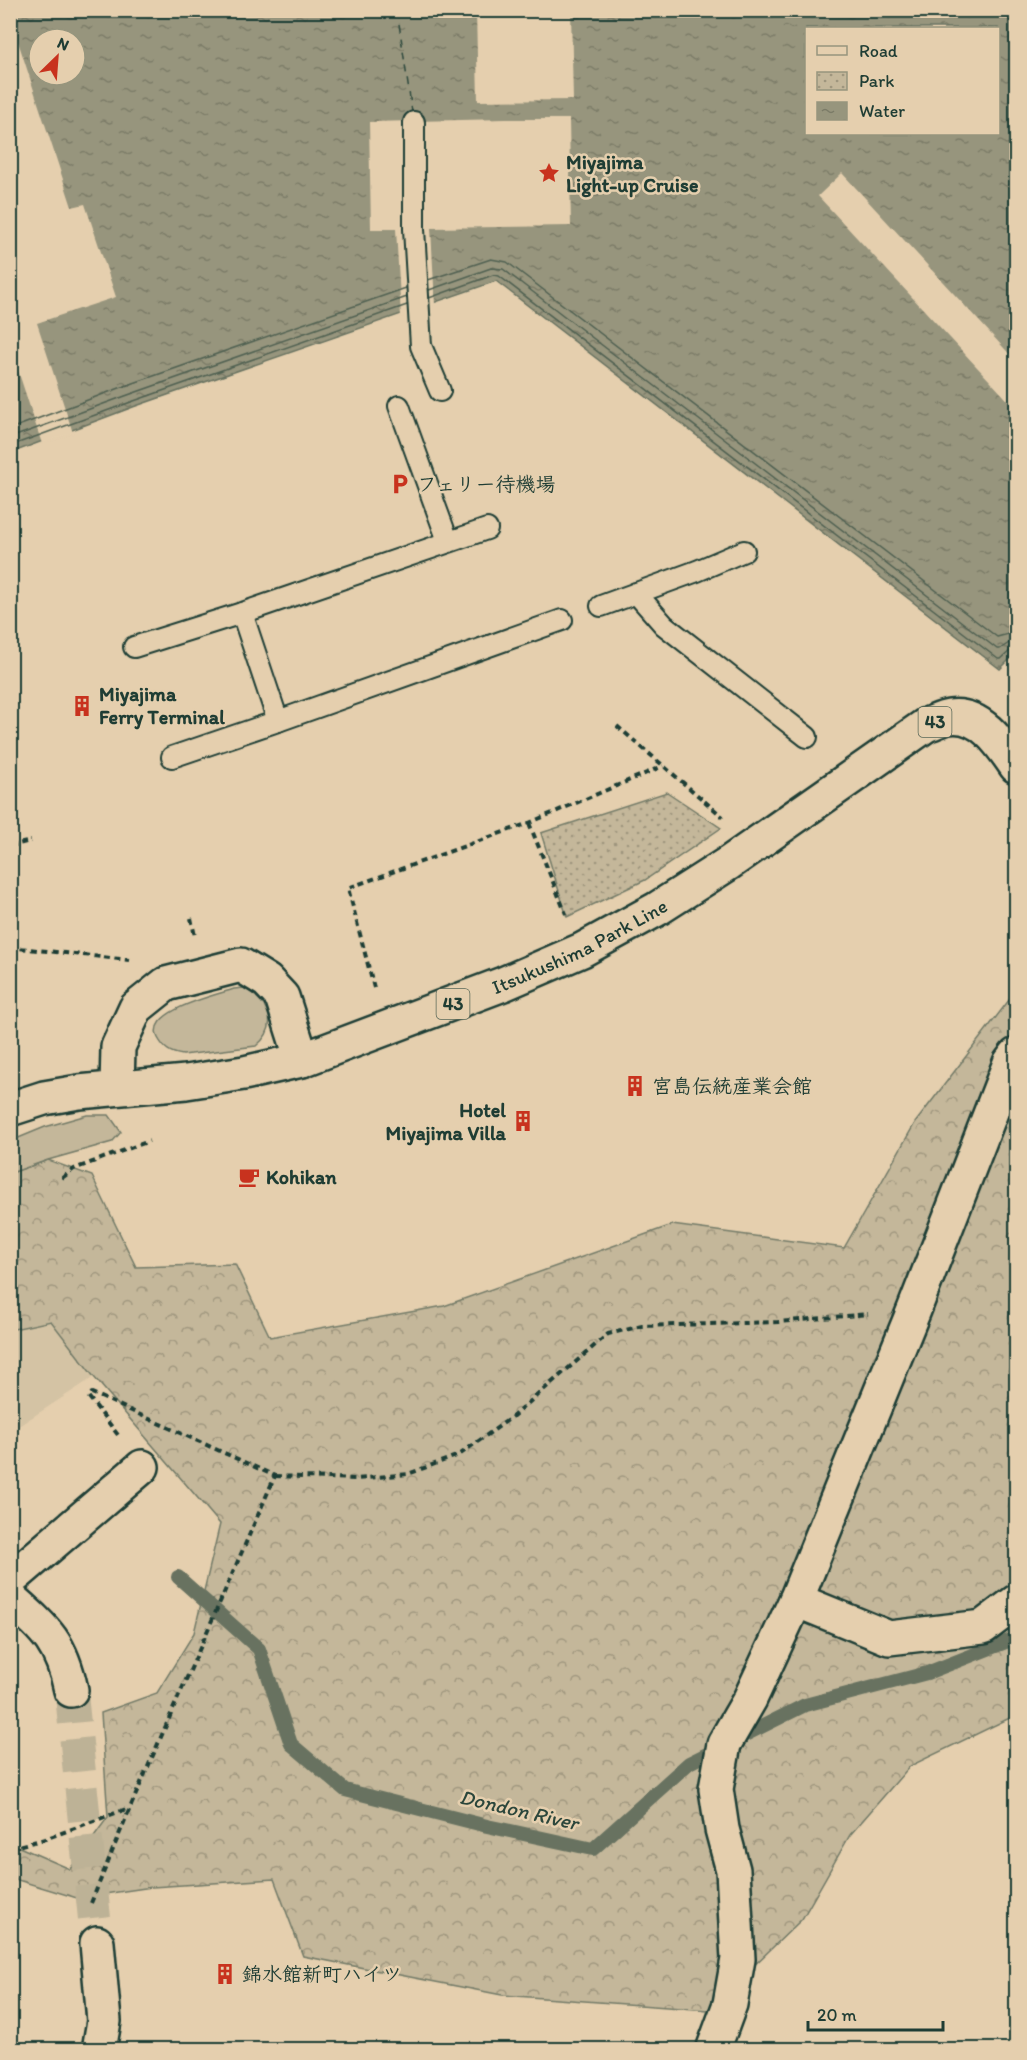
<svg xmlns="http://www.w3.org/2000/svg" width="1027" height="2060" font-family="Itim,'Klee One',sans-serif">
	<defs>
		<pattern id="forest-crowns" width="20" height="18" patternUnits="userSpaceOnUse" patternTransform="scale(1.5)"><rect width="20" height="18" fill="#c4b79a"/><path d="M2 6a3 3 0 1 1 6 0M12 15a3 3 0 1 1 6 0" fill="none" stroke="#9f967e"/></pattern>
		<pattern id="park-dots" width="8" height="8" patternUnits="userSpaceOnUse" patternTransform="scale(1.5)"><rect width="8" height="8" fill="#c4b79a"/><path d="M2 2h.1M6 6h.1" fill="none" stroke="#9f967e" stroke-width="1.8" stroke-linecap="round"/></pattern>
		<pattern id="water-ripples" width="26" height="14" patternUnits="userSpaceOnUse" patternTransform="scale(1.5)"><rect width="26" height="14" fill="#97957d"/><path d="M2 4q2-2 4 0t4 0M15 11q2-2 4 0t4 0" fill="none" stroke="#7b7b67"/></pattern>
	</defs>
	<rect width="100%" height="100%" fill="#e5cfae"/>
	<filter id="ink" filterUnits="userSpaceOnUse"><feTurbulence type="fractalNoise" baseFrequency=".0167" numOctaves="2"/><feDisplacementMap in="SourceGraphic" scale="12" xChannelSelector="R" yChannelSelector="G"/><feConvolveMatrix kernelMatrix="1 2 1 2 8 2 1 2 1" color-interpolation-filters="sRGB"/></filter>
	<g filter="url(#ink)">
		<!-- built -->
		<path fill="#d4c3a4" d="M 51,1321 L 94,1377 L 11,1431 L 10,1326 L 14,1329 Z"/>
		<!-- forest -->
		<path fill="url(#forest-crowns)" stroke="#727a67" stroke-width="1.5" d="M 1016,991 L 1016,1715 L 910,1766 L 850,1835 L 802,1919 L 708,2010 L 502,1995 L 303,1956 L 274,1879 L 152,1887 L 77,1898 L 11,1878 L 10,1843 L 70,1869 L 108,1817 L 101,1713 L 157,1693 L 194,1633 L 220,1524 L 94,1377 L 51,1321 L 14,1329 L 11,1326 L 11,1173 L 48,1160 L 92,1176 L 136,1267 L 235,1264 L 270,1337 L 444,1306 L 672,1225 L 844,1248 L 915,1123 Z"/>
		<!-- park -->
		<path fill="url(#park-dots)" stroke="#727a67" stroke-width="1.5" d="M 667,792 L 721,828 L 645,880 L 567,917 L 541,833 Z"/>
		<!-- garden -->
		<g fill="#c4b79a" stroke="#727a67" stroke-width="1.5">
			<path d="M 244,988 C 268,1002 281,1025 256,1046 L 183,1055 C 170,1053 164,1049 158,1038 C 144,1011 216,995 234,989 Z"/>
			<path d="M 87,1115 L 109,1115 L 121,1132 L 112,1142 L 48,1160 L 11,1173 L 11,1141 L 45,1127 Z"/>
		</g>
		<!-- water -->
		<path fill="url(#water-ripples)" stroke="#677260" stroke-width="1.5" fill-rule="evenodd" d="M 11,11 L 1016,11 L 1016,653 L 1000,669 L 496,281 L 133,407 L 11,453 ZM 806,28 L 998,28 L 998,134 L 806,134 ZM 39,39 L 75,39 L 75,75 L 39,75 Z"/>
		<!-- pier -->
		<g fill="#e5cfae">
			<path d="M 476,11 L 571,11 L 573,100 L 478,101 Z"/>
			<path d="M 11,20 L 72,207 L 85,204 L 116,297 L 37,323 L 73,433 L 42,444 L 11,349 Z"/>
			<path d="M 506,119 L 569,119 L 571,226 L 431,228 L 435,305 L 401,317 L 396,229 L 371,229 L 369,122 Z"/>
			<path d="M 842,173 L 1016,361 L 1016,409 L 818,196 Z"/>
		</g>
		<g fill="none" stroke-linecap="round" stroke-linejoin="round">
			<!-- shore -->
			<g stroke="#4f6051" stroke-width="1.5">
				<path d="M 428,280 L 491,259 L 507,262 L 997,637 L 1016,632"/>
				<path d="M 429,290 L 491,268 L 503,269 L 997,649 L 1000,649 L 1009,643 L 1016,641"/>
				<path d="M 429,298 L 493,275 L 499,276 L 998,659 L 1001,659 L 1011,650 L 1016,649"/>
				<path d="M 10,429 L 125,386 L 406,288"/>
				<path d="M 10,438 L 128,395 L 407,297"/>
				<path d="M 10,446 L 131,402 L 407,305"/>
			</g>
			<!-- stream -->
			<path stroke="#677260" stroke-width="14" d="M 178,1577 L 259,1649 L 291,1744 L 345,1790 L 487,1826 L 593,1849 L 689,1763 L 805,1705 L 927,1673 L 1016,1638"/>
			<!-- ferry -->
			<path stroke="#2b463b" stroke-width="1.5" stroke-dasharray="8 6" stroke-linecap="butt" d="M 397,10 L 412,112"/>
			<!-- street-tunnel -->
			<path stroke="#bdb296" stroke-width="33" stroke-dasharray="33 16" stroke-linecap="butt" d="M 71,1690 L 97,1943"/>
			<defs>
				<g id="lane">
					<path d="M 414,122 L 414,229 L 421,346 L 440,391"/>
					<path d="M 399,406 L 448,541"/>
					<path d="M 487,529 L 242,613 L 278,721 L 562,620"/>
					<path d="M 636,593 L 664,625 L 807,737"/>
					<path d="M 601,606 L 697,571 L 744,551"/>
					<path d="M 134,647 L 242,613"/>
					<path d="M 172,757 L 278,721"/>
				</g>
				<g id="street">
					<path d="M 117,1088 L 118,1047 L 136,1008 L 166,984 L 241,965 L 267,981 L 282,997 L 302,1060"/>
					<path d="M 10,1580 L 142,1467"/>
					<path d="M 10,1598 C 46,1630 61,1642 71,1690"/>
					<path d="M 796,1600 L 889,1638 L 983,1627 L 1016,1602"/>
					<path d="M 97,1943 L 104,2021 L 99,2050"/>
					<path d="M 713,2050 L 730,2004 L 738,1959 L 733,1870 L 722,1829 L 716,1789 L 724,1744 L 750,1699 L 796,1600 L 914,1310 L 1010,1063 L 1016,1055"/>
				</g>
				<g id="primary">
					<path id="s1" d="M 10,1109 L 44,1098 L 79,1092 L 186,1082 L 244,1073 L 302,1060 L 503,984 L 582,950 L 657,909 L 729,863 L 926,725 C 933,723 942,718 949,717 C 980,712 1001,744 1016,766"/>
				</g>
			</defs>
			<!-- lane casing -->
			<use href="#lane" stroke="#1f3d34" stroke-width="24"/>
			<!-- street casing -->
			<use href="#street" stroke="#1f3d34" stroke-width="38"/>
			<!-- primary casing -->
			<use href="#primary" stroke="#1f3d34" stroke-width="38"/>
			<!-- path -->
			<g stroke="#1f3d34" stroke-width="4" stroke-dasharray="6 4.5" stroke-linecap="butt">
				<path d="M 10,330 L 11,331"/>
				<path d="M 617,726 L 723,817"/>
				<path d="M 529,823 L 566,914"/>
				<path d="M 10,846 L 31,841"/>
				<path d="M 191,918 L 195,936"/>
				<path d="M 10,947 L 129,960"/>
				<path d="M 374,988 L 348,888 L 529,823 L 663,766"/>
				<path d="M 62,1178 L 74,1169 L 149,1141"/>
				<path d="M 275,1476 L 357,1479 L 408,1474 L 459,1455 L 512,1417 L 608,1334 L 642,1326 L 778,1322 L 868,1314"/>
				<path d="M 10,1848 L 45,1839 L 129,1808"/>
				<path d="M 91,1903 L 130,1808 L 275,1476 L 92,1393 L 88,1396 L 118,1435"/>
			</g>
			<!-- lane -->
			<use href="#lane" stroke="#e5cfae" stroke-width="20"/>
			<!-- street -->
			<use href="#street" stroke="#e5cfae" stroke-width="33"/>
			<!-- primary -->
			<use href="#primary" stroke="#e5cfae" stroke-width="33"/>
		</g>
	</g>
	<!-- icons -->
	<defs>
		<symbol id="sight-bare" viewBox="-9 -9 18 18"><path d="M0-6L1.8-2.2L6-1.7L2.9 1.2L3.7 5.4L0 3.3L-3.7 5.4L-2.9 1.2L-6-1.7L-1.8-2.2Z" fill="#c8321e" stroke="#e5cfae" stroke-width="2.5" paint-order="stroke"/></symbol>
		<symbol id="parking-bare" viewBox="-9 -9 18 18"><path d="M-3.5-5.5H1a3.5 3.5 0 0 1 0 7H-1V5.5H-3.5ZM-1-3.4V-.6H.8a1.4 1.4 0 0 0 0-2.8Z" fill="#c8321e" stroke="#e5cfae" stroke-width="2.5" paint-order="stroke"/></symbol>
		<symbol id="building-bare" viewBox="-9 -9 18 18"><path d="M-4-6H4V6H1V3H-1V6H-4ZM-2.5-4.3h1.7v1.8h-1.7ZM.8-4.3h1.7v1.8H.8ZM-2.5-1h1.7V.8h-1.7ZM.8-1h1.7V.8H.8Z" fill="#c8321e" stroke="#e5cfae" stroke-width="2.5" paint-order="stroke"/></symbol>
		<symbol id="cafe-bare" viewBox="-9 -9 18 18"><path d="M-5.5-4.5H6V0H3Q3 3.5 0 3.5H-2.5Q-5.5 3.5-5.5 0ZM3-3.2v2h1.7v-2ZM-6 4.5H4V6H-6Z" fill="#c8321e" stroke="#e5cfae" stroke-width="2.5" paint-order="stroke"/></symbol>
	</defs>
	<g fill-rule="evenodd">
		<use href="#sight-bare" x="534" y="158" width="30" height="30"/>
		<use href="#parking-bare" x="385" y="469" width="30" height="30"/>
		<use href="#building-bare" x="67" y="691" width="30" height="30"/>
		<use href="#building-bare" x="620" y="1071" width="30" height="30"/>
		<use href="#building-bare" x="508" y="1106" width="30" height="30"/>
		<use href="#cafe-bare" x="234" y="1162" width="30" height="30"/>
		<use href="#building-bare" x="210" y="1959" width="30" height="30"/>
	</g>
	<g text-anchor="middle" stroke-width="5" stroke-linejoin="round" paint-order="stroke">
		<!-- shield labels -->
		<g fill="#e5cfae" stroke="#5a6959" stroke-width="1.5">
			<rect x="918.5" y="707" width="33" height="30" rx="4.5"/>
			<rect x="436.5" y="989" width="33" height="30" rx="4.5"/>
		</g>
		<g font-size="18" font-weight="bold" fill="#1f3d34">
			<text x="935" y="728">43</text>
			<text x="453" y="1010">43</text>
		</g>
		<!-- poi labels -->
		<g font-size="20" font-weight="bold" fill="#1f3d34" stroke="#e5cfae" text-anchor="start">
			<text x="566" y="169">Miyajima<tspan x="566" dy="23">Light-up Cruise</tspan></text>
			<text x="417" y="491">フェリー待機場</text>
			<text x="99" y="701">Miyajima<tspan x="99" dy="23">Ferry Terminal</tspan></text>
			<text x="652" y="1093">宮島伝統産業会館</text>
			<text x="506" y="1117" text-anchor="end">Hotel<tspan x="506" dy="23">Miyajima Villa</tspan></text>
			<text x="266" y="1184">Kohikan</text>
			<text x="242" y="1981">錦水館新町ハイツ</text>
		</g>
		<!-- street labels -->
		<g font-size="20" fill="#1f3d34" stroke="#e5cfae">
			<text dy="7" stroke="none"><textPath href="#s1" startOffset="597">Itsukushima Park Line</textPath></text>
		</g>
		<!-- water labels -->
		<g font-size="21" font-style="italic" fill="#2b463b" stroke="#e5cfae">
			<text transform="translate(519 1810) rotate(13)" y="7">Dondon River</text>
		</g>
	</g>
	<!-- margin -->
	<rect width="1027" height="2060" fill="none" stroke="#e5cfae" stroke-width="36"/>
	<rect x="18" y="18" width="991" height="2024" fill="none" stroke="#1f3d34" stroke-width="2" filter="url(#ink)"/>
	<!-- legend -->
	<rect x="805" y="27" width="195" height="108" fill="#e5cfae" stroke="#96957d" stroke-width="1.5"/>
	<rect x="817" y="46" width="30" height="9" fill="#e5cfae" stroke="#96957d" stroke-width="1.5"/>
	<text x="859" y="57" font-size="18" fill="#1f3d34">Road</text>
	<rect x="817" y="72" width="30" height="18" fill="url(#park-dots)" stroke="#96957d" stroke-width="1.5"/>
	<text x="859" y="87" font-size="18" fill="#1f3d34">Park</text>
	<rect x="817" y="102" width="30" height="18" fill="url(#water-ripples)" stroke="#96957d" stroke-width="1.5"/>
	<text x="859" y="117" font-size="18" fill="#1f3d34">Water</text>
	<!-- north arrow -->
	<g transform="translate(57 57) rotate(25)"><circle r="28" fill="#e5cfae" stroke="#96957d" stroke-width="1.5"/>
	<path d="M0-4.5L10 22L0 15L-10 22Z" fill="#c8321e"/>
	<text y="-9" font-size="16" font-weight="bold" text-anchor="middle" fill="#1f3d34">N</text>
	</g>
	<!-- scale -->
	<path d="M808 2021v9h135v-9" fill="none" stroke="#1f3d34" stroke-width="3"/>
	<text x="817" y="2021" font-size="18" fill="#1f3d34" stroke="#e5cfae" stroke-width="4.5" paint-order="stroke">20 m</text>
</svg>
